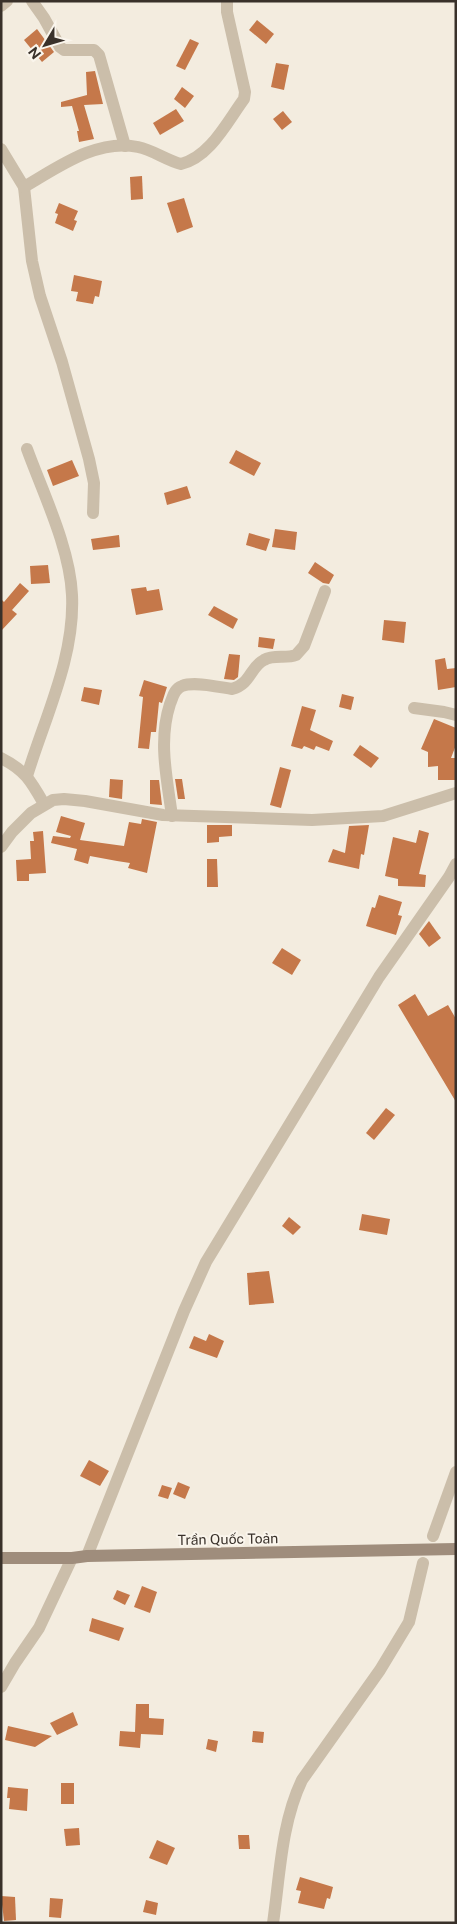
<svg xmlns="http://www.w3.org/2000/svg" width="457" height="1924" font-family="'Public Sans',sans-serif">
	<rect width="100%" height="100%" fill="#f3ecdf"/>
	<!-- building -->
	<g fill="#c5784a">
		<path d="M 257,20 L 274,34 L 266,44 L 249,30 Z"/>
		<path d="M 37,29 L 54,52 L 42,62 L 24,40 Z"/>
		<path d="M 190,39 L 199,43 L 185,70 L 176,66 Z"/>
		<path d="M 276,63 L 289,65 L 284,90 L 271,87 Z"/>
		<path d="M 95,71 L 103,104 L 84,105 L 94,139 L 79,142 L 77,131 L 79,131 L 72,106 L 61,107 L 61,102 L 87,95 L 86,72 Z"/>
		<path d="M 182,87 L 194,96 L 185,108 L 174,99 Z"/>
		<path d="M 176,109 L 184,121 L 160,135 L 153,123 Z"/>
		<path d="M 283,111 L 292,122 L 282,130 L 273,119 Z"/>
		<path d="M 142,176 L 143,199 L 131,200 L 130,177 Z"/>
		<path d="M 184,198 L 193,227 L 177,233 L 167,203 Z"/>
		<path d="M 59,203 L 78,211 L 74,220 L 77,221 L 73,231 L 55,223 L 58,214 L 55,213 Z"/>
		<path d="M 74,275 L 102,281 L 99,297 L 95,296 L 93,304 L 76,301 L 78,292 L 71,291 Z"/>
		<path d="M 236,450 L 261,463 L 254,476 L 229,463 Z"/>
		<path d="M 72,460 L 79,476 L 53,486 L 47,470 Z"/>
		<path d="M 187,486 L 191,498 L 167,505 L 164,493 Z"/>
		<path d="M 275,529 L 297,532 L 295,550 L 272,547 Z"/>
		<path d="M 249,533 L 270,539 L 266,551 L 246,545 Z"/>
		<path d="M 119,535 L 120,547 L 93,550 L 91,539 Z"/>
		<path d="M 315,562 L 334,575 L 329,584 L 323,583 L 308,573 Z"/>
		<path d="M 48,565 L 50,583 L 31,584 L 30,566 Z"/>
		<path d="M 20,583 L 29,591 L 12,610 L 17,614 L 1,631 L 1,599 L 4,602 Z"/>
		<path d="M 146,587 L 147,591 L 159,589 L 163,610 L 136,615 L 131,589 Z"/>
		<path d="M 214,606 L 238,619 L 233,629 L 208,615 Z"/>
		<path d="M 384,620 L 406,622 L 404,643 L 382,640 Z"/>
		<path d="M 259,637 L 275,639 L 273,649 L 258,647 Z"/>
		<path d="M 229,654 L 240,655 L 238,677 L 234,680 L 224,679 Z"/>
		<path d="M 445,658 L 447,669 L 456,668 L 456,687 L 438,690 L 435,660 Z"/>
		<path d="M 144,680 L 167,687 L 162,703 L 159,702 L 156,732 L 151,732 L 149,749 L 138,748 L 143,697 L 139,696 Z"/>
		<path d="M 84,687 L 102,690 L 99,705 L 81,701 Z"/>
		<path d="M 342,694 L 354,697 L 351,710 L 339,707 Z"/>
		<path d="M 302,706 L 316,710 L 310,730 L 333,741 L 329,751 L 316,746 L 314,750 L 304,746 L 302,749 L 291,746 Z"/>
		<path d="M 434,719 L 456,728 L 456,745 L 451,758 L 456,758 L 456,780 L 438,780 L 438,766 L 428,767 L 428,752 L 421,749 Z"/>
		<path d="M 360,745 L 379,758 L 371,768 L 353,755 Z"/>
		<path d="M 280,767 L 291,770 L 281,808 L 270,805 Z"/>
		<path d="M 110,779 L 123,780 L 122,799 L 109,797 Z"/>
		<path d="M 175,779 L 182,779 L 185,799 L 178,799 Z"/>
		<path d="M 150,780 L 159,780 L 162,805 L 150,804 Z"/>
		<path d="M 61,816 L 85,823 L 80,840 L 124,846 L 129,822 L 141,824 L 142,819 L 157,822 L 147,873 L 128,868 L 130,863 L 117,861 L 90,856 L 88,864 L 74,860 L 77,849 L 51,843 L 53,836 L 70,838 L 71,836 L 56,832 Z"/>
		<path d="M 207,825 L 232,825 L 232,836 L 219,837 L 219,842 L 207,843 Z"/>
		<path d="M 369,825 L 364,855 L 361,854 L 359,869 L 328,862 L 333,849 L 345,853 L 349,826 Z"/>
		<path d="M 419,830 L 429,833 L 419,874 L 426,875 L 425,887 L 398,886 L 398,879 L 385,876 L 393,837 L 416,843 Z"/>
		<path d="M 43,831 L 46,873 L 29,874 L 29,881 L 17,881 L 16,860 L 31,859 L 30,841 L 34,841 L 33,832 Z"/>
		<path d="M 207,859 L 217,859 L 218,887 L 207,887 Z"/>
		<path d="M 379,895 L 402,902 L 398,915 L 402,916 L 396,935 L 366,926 L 372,907 L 375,908 Z"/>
		<path d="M 429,921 L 441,938 L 429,947 L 419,934 Z"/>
		<path d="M 282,948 L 301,960 L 292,975 L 272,963 Z"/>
		<path d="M 415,994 L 428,1016 L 448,1005 L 456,1019 L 456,1102 L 398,1005 Z"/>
		<path d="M 386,1108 L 395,1115 L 374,1140 L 366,1133 Z"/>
		<path d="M 362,1214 L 390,1219 L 387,1235 L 359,1230 Z"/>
		<path d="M 289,1217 L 301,1227 L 293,1235 L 282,1226 Z"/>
		<path d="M 269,1271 L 274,1303 L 249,1305 L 247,1273 Z"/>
		<path d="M 209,1334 L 224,1341 L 217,1358 L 189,1348 L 194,1336 L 206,1341 Z"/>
		<path d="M 89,1460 L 109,1471 L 100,1486 L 80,1476 Z"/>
		<path d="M 178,1482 L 190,1487 L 185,1499 L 173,1494 Z"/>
		<path d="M 162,1485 L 172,1488 L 168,1499 L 158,1496 Z"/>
		<path d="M 142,1586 L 157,1592 L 150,1613 L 134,1607 Z"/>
		<path d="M 117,1590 L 130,1595 L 125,1605 L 113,1599 Z"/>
		<path d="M 92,1618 L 124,1628 L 119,1641 L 89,1631 Z"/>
		<path d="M 136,1704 L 149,1704 L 149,1718 L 164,1719 L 163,1735 L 141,1734 L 140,1748 L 119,1746 L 120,1731 L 135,1732 Z"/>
		<path d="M 73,1712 L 78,1725 L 57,1735 L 50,1723 Z"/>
		<path d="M 8,1726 L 52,1736 L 35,1747 L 5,1740 Z"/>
		<path d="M 253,1731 L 264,1732 L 263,1743 L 252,1742 Z"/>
		<path d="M 208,1739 L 218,1741 L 216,1752 L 206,1749 Z"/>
		<rect x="61" y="1783" width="13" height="21"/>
		<path d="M 8,1787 L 28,1789 L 27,1811 L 9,1809 L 10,1798 L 7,1798 Z"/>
		<path d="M 79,1828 L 80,1845 L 66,1846 L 64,1829 Z"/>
		<path d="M 238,1835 L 249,1835 L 250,1849 L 239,1849 Z"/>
		<path d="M 157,1840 L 175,1848 L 167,1865 L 149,1858 Z"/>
		<path d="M 300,1877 L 333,1887 L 330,1899 L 327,1898 L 324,1909 L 298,1903 L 301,1891 L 296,1890 Z"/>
		<path d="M 1,1896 L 15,1897 L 16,1920 L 4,1921 Z"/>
		<path d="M 50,1898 L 63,1899 L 61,1918 L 49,1917 Z"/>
		<path d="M 146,1900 L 158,1903 L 156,1915 L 143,1912 Z"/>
	</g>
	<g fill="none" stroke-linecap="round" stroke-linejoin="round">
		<!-- street -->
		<g stroke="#cbbeaa" stroke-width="12">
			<path d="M 32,1 L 44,18 L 60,47 L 64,50 L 94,50 L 99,55 L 125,146"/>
			<path d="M 1,6 L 7,1"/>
			<path d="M 1,149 L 24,187 L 32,261 L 40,296 L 62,362 L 89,459 L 94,483 L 93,513"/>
			<path d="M 24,187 C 57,168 97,138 138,147 C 153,150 166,160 181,164 C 210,157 227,122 244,99 L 245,92 L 227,12 L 227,1"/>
			<path d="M 27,449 C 43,493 70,548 72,595 C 75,657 45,717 27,776"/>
			<path d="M 414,708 L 444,712 L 456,715"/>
			<path d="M 1,758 C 25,770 31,781 44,804"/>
			<path d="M 172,816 C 167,778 158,741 170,704 C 173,697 174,689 182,686 C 194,681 219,687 232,689 C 251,684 250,667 264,660 C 274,654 286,659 296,655 L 304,646 L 325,591"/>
			<path d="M 1,847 L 12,832 L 31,813 L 53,800 L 64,799 L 85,801 L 163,815 L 312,820 L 383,816 L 456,793"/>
			<path d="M 433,1536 L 456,1472"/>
			<path d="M 87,1556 L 184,1311 L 206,1262 L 379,977 L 449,877 L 456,864"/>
			<path d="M 1,1687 L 15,1663 L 39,1628 L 72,1558"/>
			<path d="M 273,1923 C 280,1875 281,1824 302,1780 L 380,1670 L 409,1622 L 423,1563"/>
		</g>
		<!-- secondary -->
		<path stroke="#9f8d7c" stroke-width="12" d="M 1,1558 L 72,1558 L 87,1556 L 456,1549"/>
	</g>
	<g text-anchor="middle" stroke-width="4" stroke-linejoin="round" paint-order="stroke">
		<!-- street labels -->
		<g font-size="14" fill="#39312a" stroke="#faf5ec">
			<text transform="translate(228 1539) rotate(-1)" y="5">Trần Quốc Toản</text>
		</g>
	</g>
	<!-- border -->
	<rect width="457" height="1924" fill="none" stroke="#39312a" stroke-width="5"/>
	<!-- north arrow -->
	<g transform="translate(45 45) rotate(232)" stroke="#faf5ec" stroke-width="4" paint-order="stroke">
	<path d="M0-4L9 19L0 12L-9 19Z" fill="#39312a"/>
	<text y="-8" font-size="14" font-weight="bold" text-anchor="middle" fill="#39312a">N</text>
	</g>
</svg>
